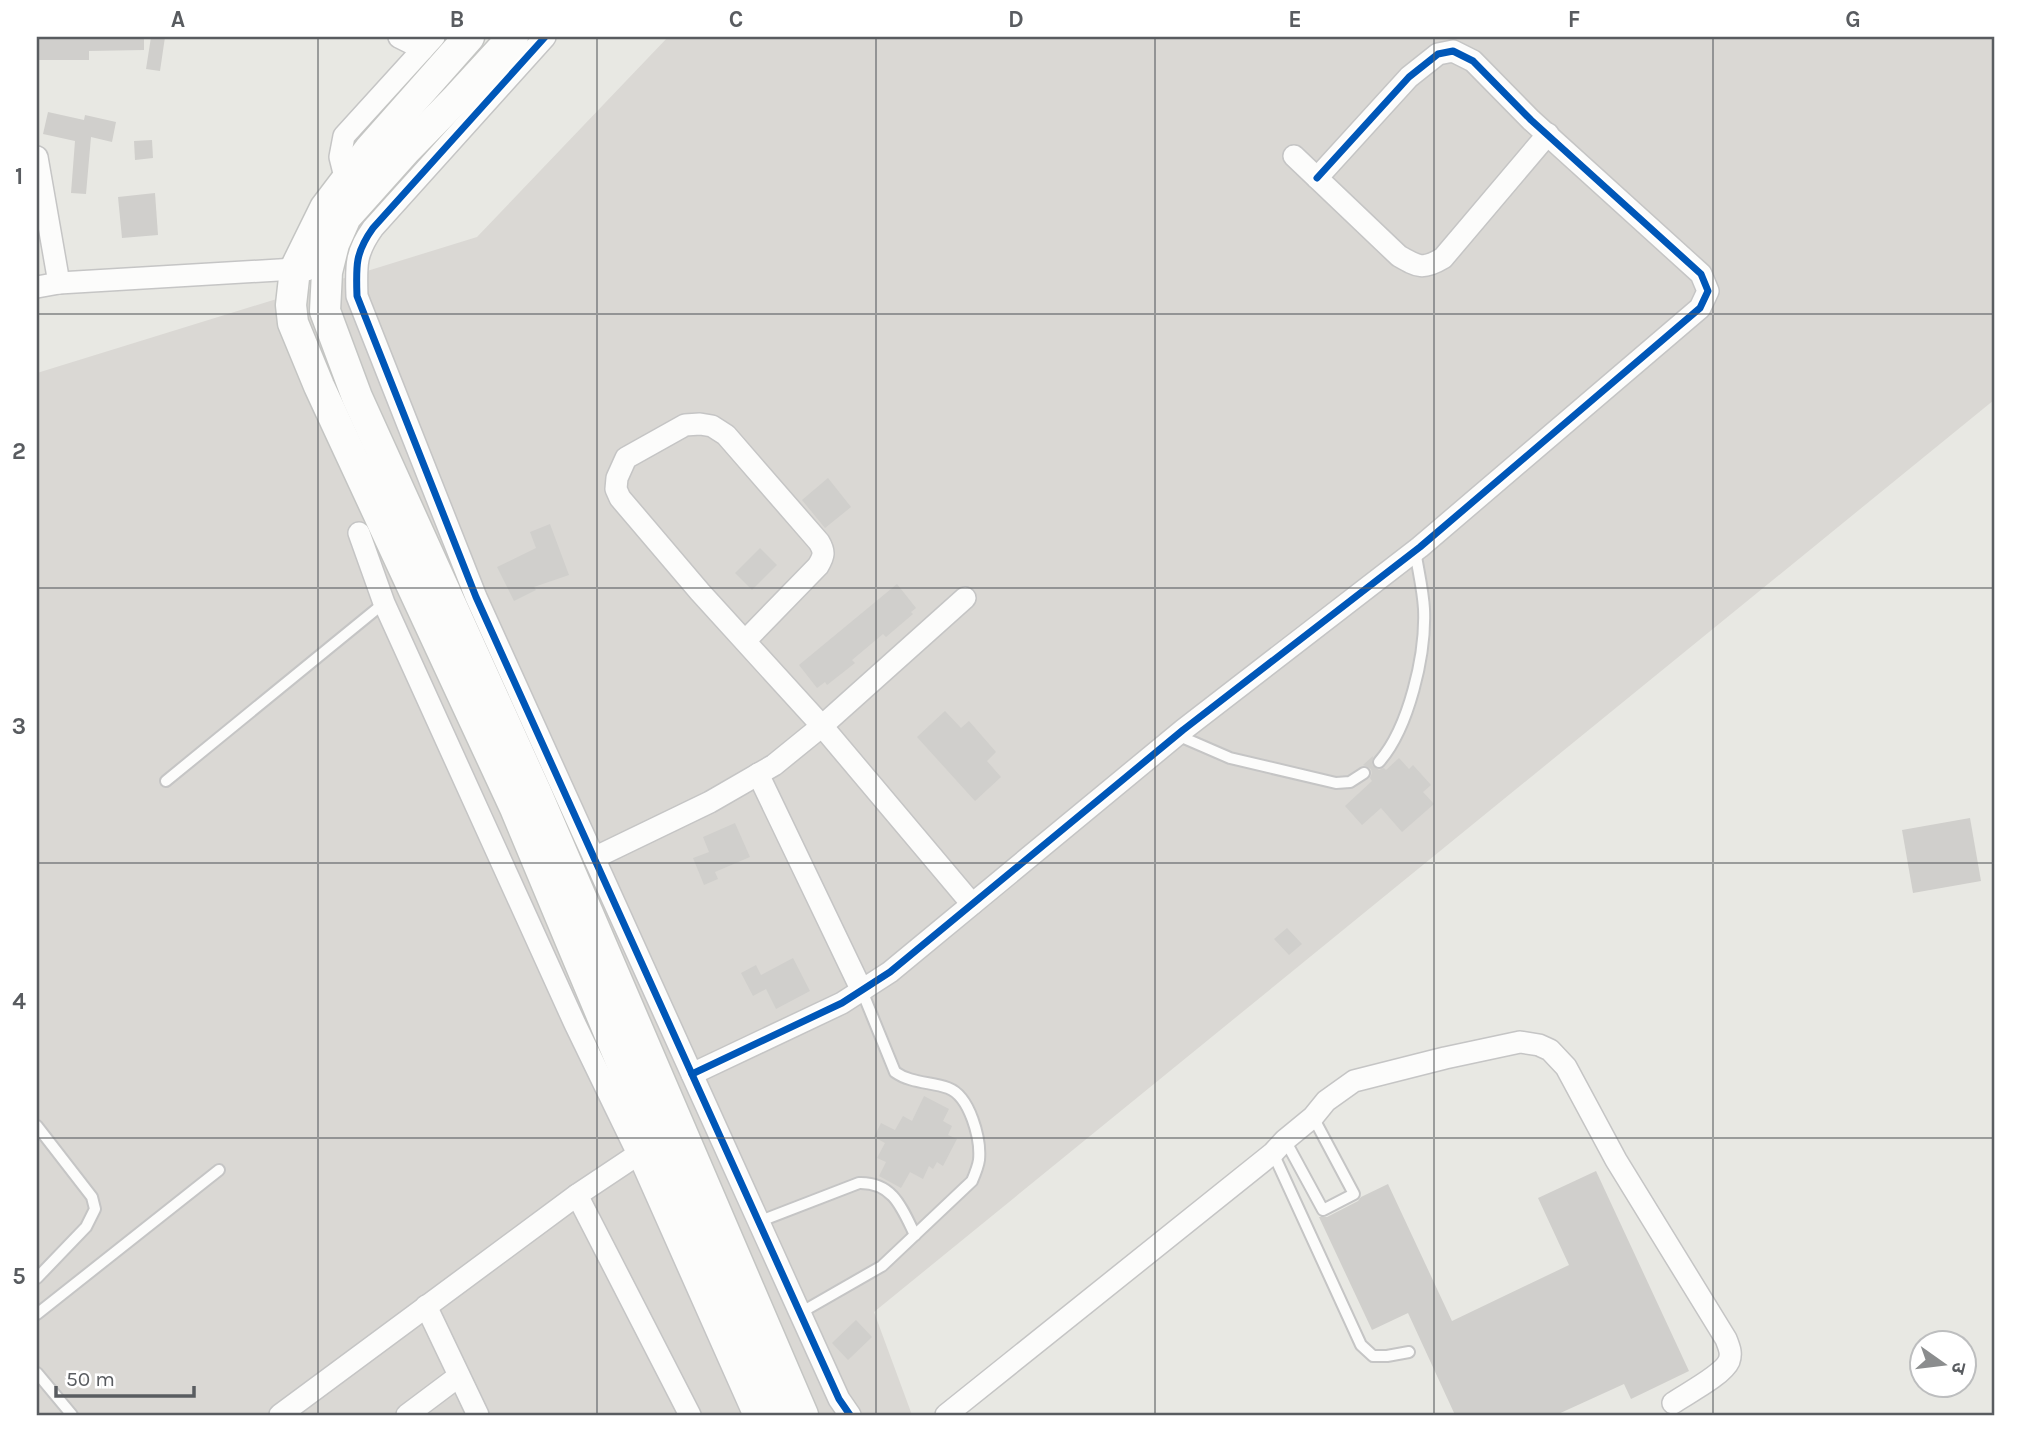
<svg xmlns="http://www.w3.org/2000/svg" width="2031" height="1452" font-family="Karla,'Noto Sans Devanagari',sans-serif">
	<rect width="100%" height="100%" fill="#e8e8e3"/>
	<!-- industrial -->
	<path fill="#dad8d4" d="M 668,37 L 1994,37 L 1994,400 L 874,1312 L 912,1415 L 37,1415 L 37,373 L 477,237 Z"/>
	<!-- building -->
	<g fill="#d0cfcc">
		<path d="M 37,37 L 144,37 L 144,50 L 89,51 L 89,60 L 37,60 Z"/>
		<path d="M 151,37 L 165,37 L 160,71 L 146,69 Z"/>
		<path d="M 48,112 L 84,120 L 85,115 L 116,122 L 112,142 L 91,137 L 86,194 L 71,193 L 75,141 L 43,134 Z"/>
		<path d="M 152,140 L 153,158 L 135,160 L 134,141 Z"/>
		<path d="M 155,193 L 158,235 L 122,238 L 118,197 Z"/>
		<path d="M 828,478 L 851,507 L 825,528 L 802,500 Z"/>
		<path d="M 550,524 L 569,575 L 534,587 L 536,590 L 514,601 L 497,567 L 536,548 L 530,532 Z"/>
		<path d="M 760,548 L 777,565 L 752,590 L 735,573 Z"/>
		<path d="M 897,584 L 916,608 L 911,612 L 913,614 L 886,637 L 883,634 L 852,660 L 855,663 L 827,685 L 825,682 L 817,688 L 799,665 Z"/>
		<path d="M 945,711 L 961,728 L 969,721 L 996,752 L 987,761 L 1001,777 L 975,801 L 917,737 Z"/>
		<path d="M 1373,756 L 1372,765 L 1379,770 L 1384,768 L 1386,770 L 1399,758 L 1409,769 L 1413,765 L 1431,785 L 1423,792 L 1434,804 L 1402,832 L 1381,808 L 1362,825 L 1345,806 L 1372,781 L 1370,778 L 1372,773 L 1371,769 L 1363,765 Z"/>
		<path d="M 1970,818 L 1981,881 L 1913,893 L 1902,830 Z"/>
		<path d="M 735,823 L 750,857 L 715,872 L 718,879 L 704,885 L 693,858 L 709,852 L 703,837 Z"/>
		<path d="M 1287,928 L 1302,944 L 1289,955 L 1274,939 Z"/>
		<path d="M 793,958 L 810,991 L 776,1009 L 766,989 L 753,996 L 741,973 L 756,965 L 761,975 Z"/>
		<path d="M 924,1096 L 949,1109 L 943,1121 L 952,1126 L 948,1135 L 957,1139 L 943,1166 L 937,1162 L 933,1169 L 929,1166 L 923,1179 L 910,1172 L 901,1188 L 879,1176 L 886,1162 L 877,1158 L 885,1143 L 874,1137 L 881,1123 L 895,1130 L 903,1116 L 912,1121 Z"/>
		<path d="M 1596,1171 L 1689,1371 L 1631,1399 L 1624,1384 L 1556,1415 L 1455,1415 L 1408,1313 L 1372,1330 L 1319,1217 L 1327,1217 L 1358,1201 L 1361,1197 L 1388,1184 L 1452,1321 L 1569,1265 L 1538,1198 Z"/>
		<path d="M 856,1320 L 872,1337 L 848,1360 L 832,1343 Z"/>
	</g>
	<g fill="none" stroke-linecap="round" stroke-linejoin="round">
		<defs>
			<g id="lane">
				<path d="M 1177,735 L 1230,758 L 1336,783 L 1350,782 L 1364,773"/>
				<path d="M 1379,762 C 1409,728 1426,654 1424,609 C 1423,590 1418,570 1415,550"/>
				<path d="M 166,781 L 384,603"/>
				<path d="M 37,1126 L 92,1197 L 95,1209 L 86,1227 L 37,1278"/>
				<path d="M 1285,1140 L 1323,1210 L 1354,1194 L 1313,1117"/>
				<path d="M 1273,1153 L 1361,1345 L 1373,1356 L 1387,1356 L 1409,1352"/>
				<path d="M 758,1222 L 859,1183 C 893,1182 902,1208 915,1235"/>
				<path d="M 800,1313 L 882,1266 L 972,1181 C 975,1174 978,1167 979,1160 C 981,1139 970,1096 948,1088 C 931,1082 910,1083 895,1072 L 862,991"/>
				<path d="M 37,1314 L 219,1170"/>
				<path d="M 37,1373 L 72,1415"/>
			</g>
			<g id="street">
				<path d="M 399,37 L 423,49"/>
				<path d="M 545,37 L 373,228 C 355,253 356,266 357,296 L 476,597 L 800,1313 L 839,1399 L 850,1415"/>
				<path d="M 1294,156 L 1399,256 C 1418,267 1423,270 1443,258 L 1548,134"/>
				<path d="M 37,157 L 59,283"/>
				<path d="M 346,181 L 340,157 L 344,136 L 434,37"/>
				<path d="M 37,287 L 59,283 L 295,269 L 307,270"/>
				<path d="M 359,533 L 384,603 L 575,1024 L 638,1154 L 754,1415"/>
				<path d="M 745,641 L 818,566 C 824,556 825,552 819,542 L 726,435 L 712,426 L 700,424 L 685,425 L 626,458 L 617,478 L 616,489 L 620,498 L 700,592 L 822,726 L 972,904"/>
				<path d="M 758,774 L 862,991"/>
				<path d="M 594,858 L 710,802 L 774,765 L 822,726 L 965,598"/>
				<path d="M 692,1074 L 842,1003 L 890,972 L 1183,730 L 1420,547 L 1700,308 L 1708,291 L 1701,274 L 1531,120 L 1473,61 L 1453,51 L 1438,54 L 1409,77 L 1317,178"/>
				<path d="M 577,1195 L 690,1415"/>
				<path d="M 426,1306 L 478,1415"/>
				<path d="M 280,1415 L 577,1195 L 649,1147"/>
				<path d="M 407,1415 L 459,1376"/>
				<path d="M 946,1415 L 1273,1153 L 1285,1140 L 1313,1117 L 1326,1101 L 1354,1081 L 1445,1058 L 1520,1042 L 1539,1045 L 1550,1050 L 1566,1067 L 1616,1160 L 1726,1339 C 1729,1347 1732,1353 1729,1361 C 1723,1375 1686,1394 1673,1403"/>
			</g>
			<g id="secondary">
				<path d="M 469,37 L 369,150 L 325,208 L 295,269 L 291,305 L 293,323 L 319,386 L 515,808 L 655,1143 L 777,1415"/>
				<path d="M 513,37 L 457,98 L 406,150 L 346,217 L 334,244 L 327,272 L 325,311 L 357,397 L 536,792 L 803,1415"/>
			</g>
		</defs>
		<!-- lane casing -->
		<use href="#lane" stroke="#c5c5c5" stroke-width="14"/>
		<!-- street casing -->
		<use href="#street" stroke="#c5c5c5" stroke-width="24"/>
		<!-- secondary casing -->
		<use href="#secondary" stroke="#c4c5c3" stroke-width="33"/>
		<!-- lane -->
		<use href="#lane" stroke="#fcfcfb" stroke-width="10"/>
		<!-- street -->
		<use href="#street" stroke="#fcfcfb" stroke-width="21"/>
		<!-- secondary -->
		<use href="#secondary" stroke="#fcfcfb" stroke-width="30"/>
		<defs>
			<g id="cycleway">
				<path d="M 545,37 L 373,228 C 355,253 356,266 357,296 L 476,597 L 800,1313 L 839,1399 L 850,1415"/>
				<path d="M 692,1074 L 842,1003 L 890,972 L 1183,730 L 1420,547 L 1700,308 L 1708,291 L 1701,274 L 1531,120 L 1473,61 L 1453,51 L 1438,54 L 1409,77 L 1317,178"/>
			</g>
		</defs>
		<!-- cycleway casing -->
		<use href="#cycleway" stroke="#fff" stroke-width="11"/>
		<!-- cycleway -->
		<use href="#cycleway" stroke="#0057b8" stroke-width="7"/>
	</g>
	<!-- grid -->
	<path fill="none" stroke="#595c60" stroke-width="2" stroke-opacity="0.55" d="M 318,37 L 318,1415M 597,37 L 597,1415M 876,37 L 876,1415M 1155,37 L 1155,1415M 1434,37 L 1434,1415M 1713,37 L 1713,1415M 37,314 L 1994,314M 37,588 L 1994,588M 37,863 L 1994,863M 37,1138 L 1994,1138"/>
	<!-- border -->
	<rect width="2031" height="1452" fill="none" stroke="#ffffff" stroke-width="77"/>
	<!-- north arrow -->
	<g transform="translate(1943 1364) rotate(104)"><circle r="33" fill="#ffffff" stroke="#bdbebf" stroke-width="2"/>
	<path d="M0-5L12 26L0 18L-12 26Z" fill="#8b8d8e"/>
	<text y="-10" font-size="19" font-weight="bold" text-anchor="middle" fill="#595c60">उ</text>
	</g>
	<!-- scale -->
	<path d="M56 1386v10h138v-10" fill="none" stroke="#595c60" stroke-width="3.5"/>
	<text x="66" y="1386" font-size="21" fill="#595c60" stroke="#ffffff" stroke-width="5" paint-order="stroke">50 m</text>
	<rect x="38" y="38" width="1955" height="1376" fill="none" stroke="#595c60" stroke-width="2.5"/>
	<g font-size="23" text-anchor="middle" font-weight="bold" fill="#595c60">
		<text x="178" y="27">A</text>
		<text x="457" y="27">B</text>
		<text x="736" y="27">C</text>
		<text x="1016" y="27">D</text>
		<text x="1295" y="27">E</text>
		<text x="1574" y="27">F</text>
		<text x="1853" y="27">G</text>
		<text x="19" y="184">1</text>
		<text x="19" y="459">2</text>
		<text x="19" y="734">3</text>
		<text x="19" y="1009">4</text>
		<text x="19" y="1284">5</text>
	</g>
</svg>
